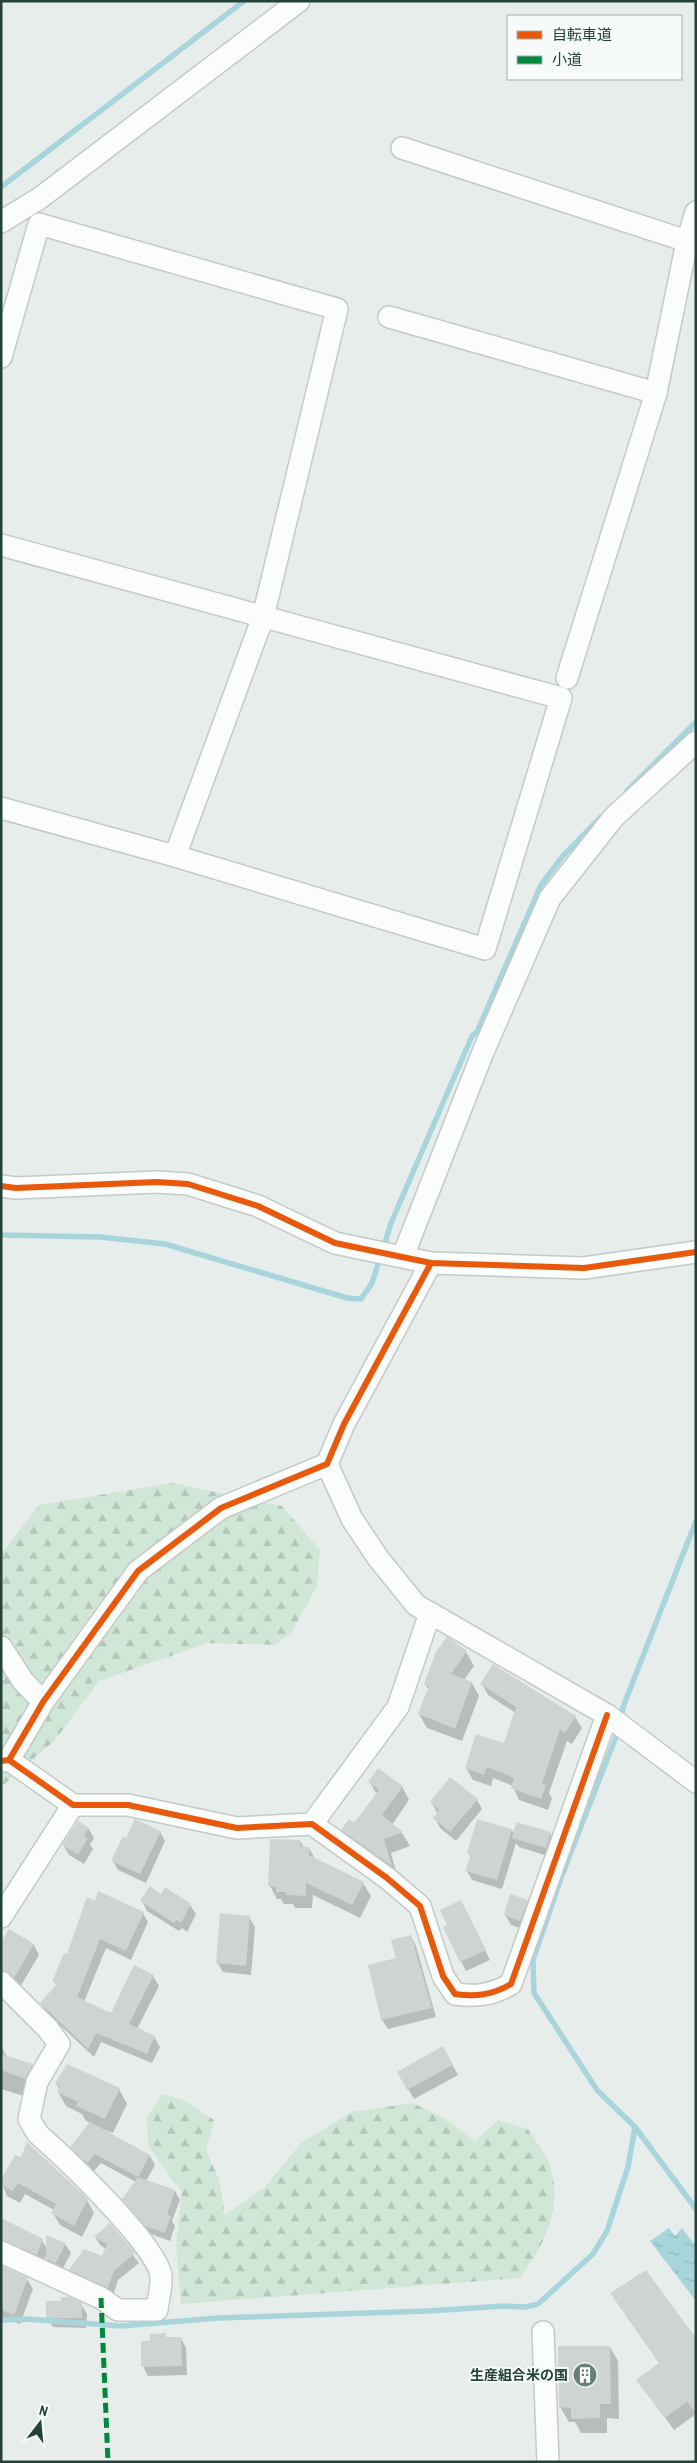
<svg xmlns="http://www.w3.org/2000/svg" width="697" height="2463" font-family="'Archivo Narrow','Noto Sans JP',sans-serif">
	<defs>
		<pattern id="forest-firs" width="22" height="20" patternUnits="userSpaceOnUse" patternTransform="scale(1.25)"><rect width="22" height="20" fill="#d0e6d7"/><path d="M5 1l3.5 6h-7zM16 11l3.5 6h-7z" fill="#b2c6b9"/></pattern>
		<pattern id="water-ripples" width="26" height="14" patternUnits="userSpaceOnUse" patternTransform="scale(1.25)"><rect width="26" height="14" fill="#a8d4db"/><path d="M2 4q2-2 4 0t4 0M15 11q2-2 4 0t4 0" fill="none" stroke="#90b7bd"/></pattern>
	</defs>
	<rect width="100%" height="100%" fill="#e7edea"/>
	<!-- forest -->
	<g fill="url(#forest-firs)">
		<path d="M 173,1483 L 282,1506 L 320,1550 L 317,1586 L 291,1633 L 275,1645 L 208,1643 L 99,1681 L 55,1740 L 1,1787 L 1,1554 L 39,1505 Z"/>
		<path d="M 162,2094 L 183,2100 L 214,2120 L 206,2151 L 219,2179 L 225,2215 L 265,2187 L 301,2143 L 352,2112 L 413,2103 L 447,2120 L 475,2141 L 498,2120 L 528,2129 C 534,2139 542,2148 547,2159 C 566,2199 545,2246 520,2278 L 181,2304 L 176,2246 L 182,2192 L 148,2146 L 147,2117 Z"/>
	</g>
	<!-- water -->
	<path fill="url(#water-ripples)" d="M 669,2228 L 675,2236 L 682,2228 L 696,2246 L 696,2301 L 650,2241 Z"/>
	<!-- shadow -->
	<g fill="#0003">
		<path d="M 466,1652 L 474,1666 L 464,1680 L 472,1683 L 479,1696 L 462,1741 L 427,1728 L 419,1714 L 429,1690 L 425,1684 Z"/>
		<path d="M 482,1684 L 575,1717 L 582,1728 L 572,1744 L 567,1741 L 549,1793 L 552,1798 L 548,1810 L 519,1800 L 513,1786 L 493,1778 L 491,1786 L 473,1780 L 466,1768 L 505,1744 L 516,1713 L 488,1695 Z"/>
		<path d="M 370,1782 L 402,1786 L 409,1800 L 392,1825 L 402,1833 L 410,1846 L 391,1853 L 398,1878 L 351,1843 L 343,1830 L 354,1825 L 377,1795 Z"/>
		<path d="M 477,1800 L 482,1809 L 456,1841 L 440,1828 L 435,1818 L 438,1814 L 431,1802 Z"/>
		<path d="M 89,1829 L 94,1838 L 90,1845 L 93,1849 L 84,1864 L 69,1855 L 63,1845 Z"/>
		<path d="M 512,1830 L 514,1834 L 550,1833 L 556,1843 L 551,1857 L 519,1847 L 516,1843 L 502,1889 L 472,1880 L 467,1871 L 471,1857 L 468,1852 Z"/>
		<path d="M 160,1832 L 165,1841 L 146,1883 L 118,1870 L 113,1861 L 127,1840 Z"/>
		<path d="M 300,1841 L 304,1848 L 309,1848 L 315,1859 L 363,1883 L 371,1896 L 360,1918 L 313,1895 L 312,1908 L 295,1908 L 293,1904 L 284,1904 L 281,1899 L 277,1899 L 270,1886 Z"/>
		<path d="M 161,1896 L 190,1905 L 196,1914 L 187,1932 L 182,1928 L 179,1931 L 147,1911 L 142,1901 Z"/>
		<path d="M 527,1901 L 532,1911 L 526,1930 L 511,1925 L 505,1915 Z"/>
		<path d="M 96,1903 L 143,1913 L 148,1922 L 131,1960 L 106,1948 L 84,2002 L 112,2015 L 135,1967 L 153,1976 L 159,1986 L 137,2029 L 154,2037 L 160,2047 L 152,2063 L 101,2042 L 94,2057 L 47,2013 L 41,2003 L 57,1987 L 54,1982 Z"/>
		<path d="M 466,1911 L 490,1960 L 466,1971 L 445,1928 Z"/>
		<path d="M 249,1917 L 255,1927 L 251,1975 L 223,1972 L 217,1962 Z"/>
		<path d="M 9,1931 L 34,1945 L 39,1955 L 20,1987 L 1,1975 L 1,1944 Z"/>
		<path d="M 411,1936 L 416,1946 L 436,2017 L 388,2029 L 382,2020 L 398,1959 Z"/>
		<path d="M 1,2046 L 7,2057 L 32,2065 L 37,2074 L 27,2097 L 1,2089 Z"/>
		<path d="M 443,2048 L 458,2075 L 414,2099 L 398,2072 Z"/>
		<path d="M 56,2083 L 119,2089 L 127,2104 L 113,2133 L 105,2130 L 104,2131 L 150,2156 L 155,2165 L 146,2181 L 175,2191 L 180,2200 L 172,2221 L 175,2226 L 170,2241 L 151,2234 L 123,2199 L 136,2182 L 101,2163 L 93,2172 L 77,2157 L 72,2147 L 91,2123 L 86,2121 L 82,2114 L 66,2106 L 58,2092 L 59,2089 Z"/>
		<path d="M 21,2159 L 87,2200 L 94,2213 L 82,2237 L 60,2225 L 53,2213 L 54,2210 L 25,2194 L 20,2203 L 7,2196 L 1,2181 Z"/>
		<path d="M 1,2220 L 42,2240 L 47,2249 L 65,2244 L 71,2253 L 61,2272 L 53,2269 L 47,2259 L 47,2252 L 43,2264 L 1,2252 Z"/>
		<path d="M 110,2225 L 139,2263 L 118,2280 L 113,2296 L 75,2278 L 70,2270 L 102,2257 L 106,2249 L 100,2245 L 95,2237 Z"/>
		<path d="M 1,2266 L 27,2279 L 33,2289 L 20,2324 L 1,2317 Z"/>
		<path d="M 612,2294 L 696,2340 L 696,2414 L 674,2430 L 638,2380 L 660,2364 Z"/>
		<path d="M 81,2304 L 87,2314 L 86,2328 L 53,2327 L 47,2317 Z"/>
		<path d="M 165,2335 L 167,2339 L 181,2338 L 186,2348 L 187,2375 L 148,2376 L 143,2366 Z"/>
		<path d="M 560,2347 L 610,2347 L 618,2361 L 619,2419 L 607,2418 L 607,2433 L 581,2433 L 575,2422 L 569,2422 L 560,2407 Z"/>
	</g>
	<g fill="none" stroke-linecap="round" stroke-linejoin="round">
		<!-- stream -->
		<g stroke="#a8d4db" stroke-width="5.5">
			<path d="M 1,187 L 244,1"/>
			<path d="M 627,791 L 696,722"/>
			<path d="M 1,1235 L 100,1237 L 165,1244 L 347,1298 L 361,1299 L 372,1283 L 380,1258"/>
			<path d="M 383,1249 L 391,1223 L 472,1036 L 477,1032 L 541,885 L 563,856 L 601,817"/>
			<path d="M 621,1720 L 623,1707 L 696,1521"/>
			<path d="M 619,1729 L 562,1875 L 533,1960 L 534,1993 L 597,2090 L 635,2127 L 696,2209"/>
			<path d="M 1,2320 L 26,2319 L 121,2326 L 218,2318 L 428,2311 L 504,2306 L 525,2307 L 538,2304 L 593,2254 L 607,2231 L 628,2167 L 635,2127"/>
		</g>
	</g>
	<!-- building -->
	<g fill="#ced4d1">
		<path d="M 447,1637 L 467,1651 L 451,1674 L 472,1682 L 455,1729 L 418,1714 L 429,1686 L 424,1684 L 436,1652 Z"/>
		<path d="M 493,1664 L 576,1716 L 565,1733 L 560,1730 L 542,1784 L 546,1785 L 541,1799 L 511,1788 L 514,1778 L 487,1767 L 484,1775 L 465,1768 L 476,1734 L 504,1743 L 516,1707 L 480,1684 Z"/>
		<path d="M 378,1768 L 403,1786 L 382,1815 L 403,1832 L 384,1839 L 392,1866 L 341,1830 L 349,1819 L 354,1823 L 379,1790 L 368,1782 Z"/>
		<path d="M 450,1777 L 478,1799 L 450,1832 L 433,1818 L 439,1810 L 430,1802 Z"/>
		<path d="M 135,1819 L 161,1831 L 140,1874 L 111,1861 L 123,1836 L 126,1838 Z"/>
		<path d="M 477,1819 L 512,1829 L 497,1880 L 465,1871 L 471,1854 L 467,1853 Z"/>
		<path d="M 78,1821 L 89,1828 L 84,1836 L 88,1838 L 78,1855 L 62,1845 Z"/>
		<path d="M 516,1822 L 551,1832 L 546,1848 L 512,1838 Z"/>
		<path d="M 270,1839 L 300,1840 L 300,1847 L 310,1847 L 309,1855 L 364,1882 L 352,1905 L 306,1883 L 306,1896 L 286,1895 L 286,1892 L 276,1892 L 276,1887 L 268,1886 Z"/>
		<path d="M 150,1886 L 161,1894 L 165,1887 L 191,1904 L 181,1923 L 176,1920 L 174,1923 L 140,1901 Z"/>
		<path d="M 98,1891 L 144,1912 L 126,1951 L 100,1939 L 77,1997 L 111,2013 L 134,1965 L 154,1975 L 129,2024 L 155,2036 L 147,2054 L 96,2033 L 88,2049 L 40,2003 L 57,1984 L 52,1982 L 64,1953 L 67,1954 L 87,1897 L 95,1901 Z"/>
		<path d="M 510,1894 L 528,1900 L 520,1921 L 504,1915 Z"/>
		<path d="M 461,1900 L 486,1950 L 460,1962 L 443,1927 L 447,1925 L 440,1910 Z"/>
		<path d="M 220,1913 L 250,1916 L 246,1966 L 216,1963 Z"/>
		<path d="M 9,1929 L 34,1944 L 14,1978 L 1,1970 L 1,1942 Z"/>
		<path d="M 411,1935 L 432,2008 L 381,2020 L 368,1965 L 396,1958 L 391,1940 Z"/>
		<path d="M 443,2046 L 453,2065 L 407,2090 L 397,2072 Z"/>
		<path d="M 1,2054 L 33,2064 L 25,2079 L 1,2070 Z"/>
		<path d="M 67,2064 L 120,2088 L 105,2119 L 76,2106 L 78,2102 L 57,2092 L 59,2086 L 55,2083 Z"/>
		<path d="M 90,2122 L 150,2155 L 138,2177 L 95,2154 L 87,2163 L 70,2147 Z"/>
		<path d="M 27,2142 L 88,2199 L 74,2226 L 51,2213 L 56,2204 L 18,2183 L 13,2191 L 1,2185 L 1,2179 L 15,2155 L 21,2157 Z"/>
		<path d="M 138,2177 L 175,2190 L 167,2215 L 171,2216 L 165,2233 L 145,2226 L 122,2199 Z"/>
		<path d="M 1,2218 L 43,2239 L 37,2255 L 1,2240 Z"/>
		<path d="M 110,2223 L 135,2253 L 114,2271 L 108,2288 L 69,2270 L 84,2249 L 102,2256 L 107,2244 L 94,2237 Z"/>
		<path d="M 46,2235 L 66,2243 L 56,2263 L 46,2259 Z"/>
		<path d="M 1,2266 L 28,2278 L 14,2315 L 1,2310 Z"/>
		<path d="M 646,2270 L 696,2338 L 696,2414 L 687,2401 L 665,2418 L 636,2380 L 659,2363 L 610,2293 Z"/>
		<path d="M 61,2297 L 70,2297 L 82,2303 L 82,2318 L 46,2318 L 46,2301 L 61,2301 Z"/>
		<path d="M 166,2333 L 166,2337 L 181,2337 L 182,2366 L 141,2367 L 141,2341 L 150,2341 L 150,2334 Z"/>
		<path d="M 558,2346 L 610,2346 L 611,2404 L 600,2404 L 600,2418 L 571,2419 L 571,2408 L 559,2407 Z"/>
	</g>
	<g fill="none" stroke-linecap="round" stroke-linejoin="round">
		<defs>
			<g id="minor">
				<path d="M 402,148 L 696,244"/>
				<path d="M 1,222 L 40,198 L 299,1"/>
				<path d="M 389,317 L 656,393"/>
				<path d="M 1,357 L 39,224 L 337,309 L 263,617 L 175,856"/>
				<path d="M 1,545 L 561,698 L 485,949 L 175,856 L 1,808"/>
				<path d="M 567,678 L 656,393 L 687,242 L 696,212"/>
				<path d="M 1,1186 L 16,1188 L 157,1182 L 188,1184 L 258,1206 L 335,1243 L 431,1263 L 584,1268 L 696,1252"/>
				<path d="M 403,1256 L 483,1052 L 550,898 L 614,817 L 696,742"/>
				<path d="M 327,1464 L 352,1519 L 378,1558 L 416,1605 L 607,1715 L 696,1782"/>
				<path d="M 1,1647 L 23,1681 L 43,1702"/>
				<path d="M 9,1760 L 73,1805 L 128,1805 L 237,1828 L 312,1824 L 387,1878 L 420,1906 L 443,1976 L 455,1994 C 476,1997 492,1995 511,1984 L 607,1715"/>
				<path d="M 1,1761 L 9,1760 L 43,1702 L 138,1571 L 221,1508 L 327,1464 L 344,1424 L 431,1263"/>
				<path d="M 312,1824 L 398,1707 L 430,1613"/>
				<path d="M 1,1917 L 73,1805"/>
				<path d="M 1,1982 L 48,2029 L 59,2044 L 37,2082 L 29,2119 L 38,2134 C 64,2157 157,2245 161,2276 C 162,2286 158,2300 157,2310 L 118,2310 L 101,2298 L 1,2252"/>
				<path d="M 543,2332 L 548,2462"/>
			</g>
		</defs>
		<!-- minor casing -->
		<use href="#minor" stroke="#c4cac7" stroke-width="24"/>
		<!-- minor -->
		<use href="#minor" stroke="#fbfcfc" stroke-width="21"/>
		<!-- quiet -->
		<path stroke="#00873e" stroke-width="5" stroke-dasharray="10 5" stroke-linecap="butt" d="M 101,2298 L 108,2462"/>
		<defs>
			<g id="cycleway">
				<path d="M 1,1186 L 16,1188 L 157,1182 L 188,1184 L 258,1206 L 335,1243 L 431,1263 L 584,1268 L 696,1252"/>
				<path d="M 9,1760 L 73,1805 L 128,1805 L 237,1828 L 312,1824 L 387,1878 L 420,1906 L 443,1976 L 455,1994 C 476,1997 492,1995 511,1984 L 607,1715"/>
				<path d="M 1,1761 L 9,1760 L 43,1702 L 138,1571 L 221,1508 L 327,1464 L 344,1424 L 431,1263"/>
			</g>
		</defs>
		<!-- cycleway casing -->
		<use href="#cycleway" stroke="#f6fbf9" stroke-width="9"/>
		<!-- cycleway -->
		<use href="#cycleway" stroke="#e8590c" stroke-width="6"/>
	</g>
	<!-- icons -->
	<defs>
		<symbol id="building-disc" viewBox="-11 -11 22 22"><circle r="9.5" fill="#687e77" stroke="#f6fbf9"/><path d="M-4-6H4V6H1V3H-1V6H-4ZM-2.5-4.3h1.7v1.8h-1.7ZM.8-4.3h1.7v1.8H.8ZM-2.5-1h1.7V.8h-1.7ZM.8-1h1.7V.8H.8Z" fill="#fff"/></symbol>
	</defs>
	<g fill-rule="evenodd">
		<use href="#building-disc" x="571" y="2361" width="28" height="28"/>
	</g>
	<g text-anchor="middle" stroke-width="4" stroke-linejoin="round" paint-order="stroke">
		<!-- poi labels -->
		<g font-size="14" font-weight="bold" fill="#234239" stroke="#f6fbf9" text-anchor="end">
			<text x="568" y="2380">生産組合米の国</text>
		</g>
	</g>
	<!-- border -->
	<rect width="697" height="2463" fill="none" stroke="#234239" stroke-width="5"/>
	<!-- legend -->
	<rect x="507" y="15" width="175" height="65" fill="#f6fbf9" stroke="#a2b1ac"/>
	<rect x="517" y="31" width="25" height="8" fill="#e8590c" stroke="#a2b1ac"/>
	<text x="552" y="40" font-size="15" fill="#234239">自転車道</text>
	<rect x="517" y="56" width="25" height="8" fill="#00873e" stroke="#a2b1ac"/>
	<text x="552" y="65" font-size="15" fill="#234239">小道</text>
	<!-- north arrow -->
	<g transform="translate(40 2423) rotate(16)" stroke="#f6fbf9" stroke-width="4" paint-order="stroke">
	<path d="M0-4L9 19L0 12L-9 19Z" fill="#234239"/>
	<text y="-8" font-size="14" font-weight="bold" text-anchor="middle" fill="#234239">N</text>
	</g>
</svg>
